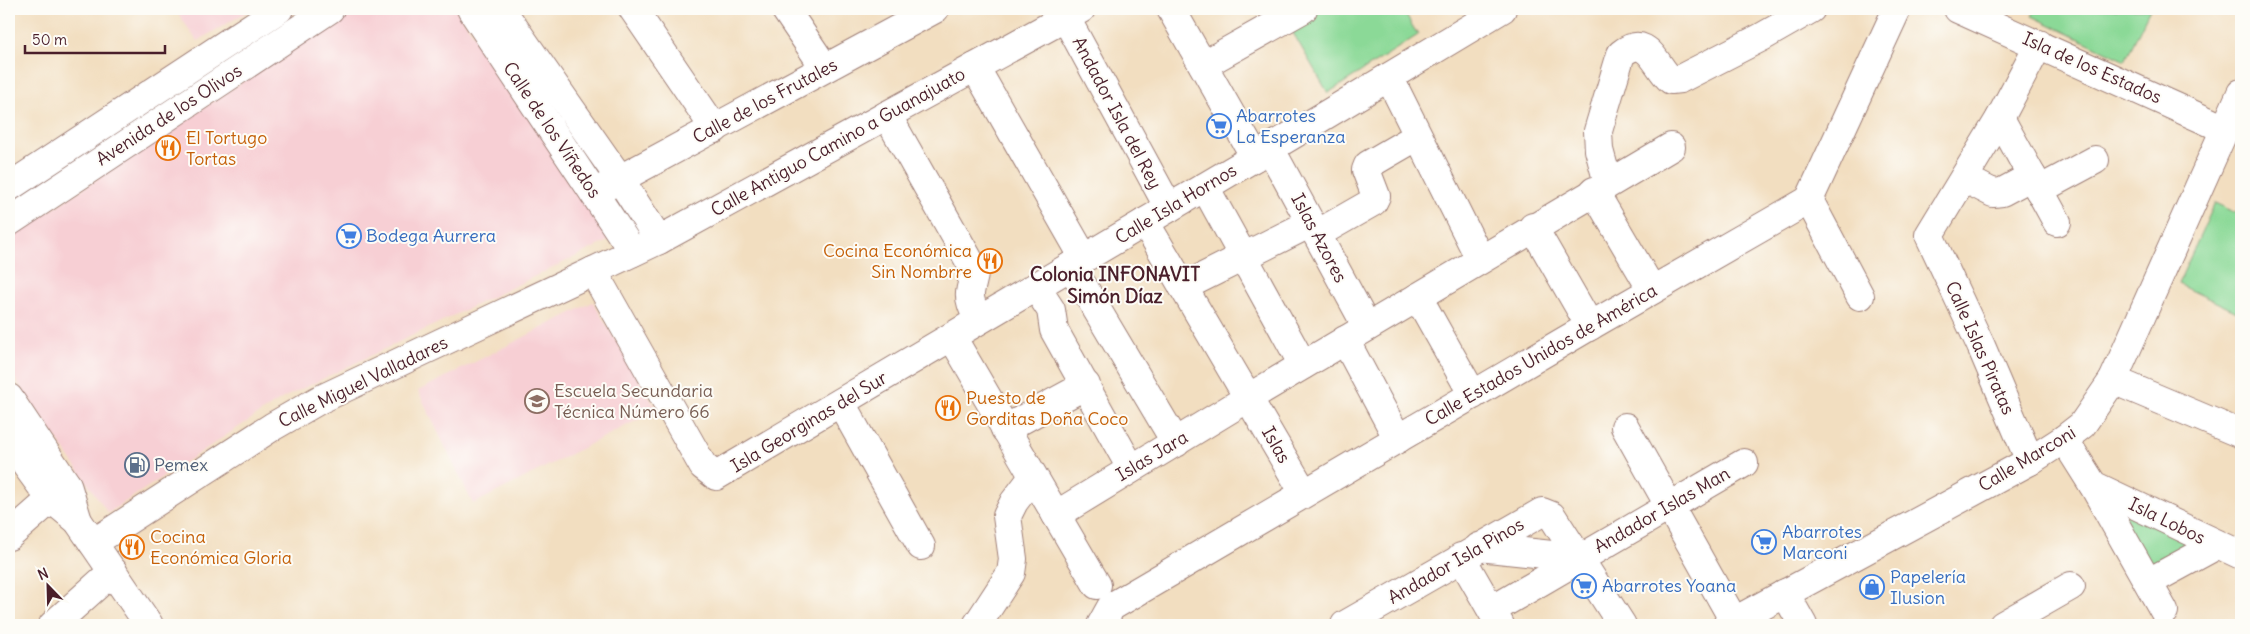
<svg xmlns="http://www.w3.org/2000/svg" width="2250" height="634" font-family="Delius,sans-serif">
	<rect width="100%" height="100%" fill="#fdfcf7"/>
	<filter id="ink" filterUnits="userSpaceOnUse"><feTurbulence type="fractalNoise" baseFrequency=".02" numOctaves="2"/><feDisplacementMap in="SourceGraphic" scale="10" xChannelSelector="R" yChannelSelector="G"/><feConvolveMatrix kernelMatrix="1 2 1 2 8 2 1 2 1" color-interpolation-filters="sRGB"/></filter>
	<filter id="wash" filterUnits="userSpaceOnUse"><feTurbulence type="fractalNoise" baseFrequency=".0096" numOctaves="4" result="noise"/><feDisplacementMap in="SourceGraphic" scale="20" xChannelSelector="R" yChannelSelector="G"/><feGaussianBlur stdDeviation="1.12" result="paint"/><feColorMatrix in="noise" values="0 0 0 0 0 0 0 0 0 0 0 0 0 0 0 0 0 1.4 0 .05"/><feComposite in="paint" operator="in"/></filter>
	<g filter="url(#wash)">
		<rect width="100%" height="100%" fill="#f2dec0"/>
		<!-- built -->
		<g fill="#f7cfd4">
			<path d="M 175,9 L 252,9 L 197,41 Z"/>
			<path d="M 351,9 L 456,9 L 614,238 L 283,398 L 108,513 L 9,370 L 9,238 Z"/>
			<path d="M 593,302 L 657,410 L 473,504 L 418,391 Z"/>
		</g>
		<!-- green -->
		<g fill="#8bd997" stroke="#6a7c61">
			<path d="M 1318,9 L 1402,9 L 1418,35 L 1328,93 L 1289,26 Z"/>
			<path d="M 2036,9 L 2150,9 L 2125,61 L 2032,16 Z"/>
			<path d="M 2215,203 L 2241,215 L 2241,314 L 2178,284 Z"/>
			<path d="M 2107,503 L 2199,543 L 2148,571 Z"/>
		</g>
	</g>
	<g filter="url(#ink)">
		<g fill="none" stroke-linecap="round" stroke-linejoin="round">
			<defs>
				<g id="minor">
					<path d="M 471,9 L 633,252"/>
					<path d="M 501,9 L 620,179 L 659,240"/>
					<path d="M 633,9 L 715,129"/>
					<path d="M 785,9 L 825,68"/>
					<path d="M 1061,9 L 1169,208"/>
					<path d="M 1171,9 L 1255,157"/>
					<path d="M 1958,9 L 2225,129"/>
					<path d="M 1203,65 L 1303,9"/>
					<path d="M 975,67 L 1084,258"/>
					<path d="M 1389,77 L 1480,259"/>
					<path d="M 887,115 L 974,269 C 975,278 971,284 970,293 C 969,302 975,312 978,320"/>
					<path d="M 2000,118 L 2057,222"/>
					<path d="M 1270,148 L 1367,327"/>
					<path d="M 1964,178 L 1993,193 L 2002,192 L 2032,176"/>
					<path d="M 1608,183 L 1599,150 L 1598,131 L 1621,54 C 1648,32 1655,66 1671,80 L 1680,79 L 1762,37 L 1811,9"/>
					<path d="M 9,187 L 279,9"/>
					<path d="M 1205,187 L 1303,365"/>
					<path d="M 2039,190 L 2095,160"/>
					<path d="M 1594,191 L 1652,290"/>
					<path d="M 594,193 L 935,9"/>
					<path d="M 1809,200 L 1860,296"/>
					<path d="M 9,222 L 330,9"/>
					<path d="M 1145,222 L 1304,493"/>
					<path d="M 1533,227 L 1590,326"/>
					<path d="M 1317,234 L 1373,202 L 1376,196 L 1366,170 L 1368,165 L 1418,136"/>
					<path d="M 1071,266 L 1176,443"/>
					<path d="M 593,271 L 703,466 L 716,476 L 1289,137 L 1502,9"/>
					<path d="M 1036,287 L 1051,310 L 1054,330 L 1131,468"/>
					<path d="M 1183,287 L 1311,223"/>
					<path d="M 1418,297 L 1473,395"/>
					<path d="M 952,337 L 1097,585"/>
					<path d="M 1345,340 L 1398,439"/>
					<path d="M 2113,380 L 2241,434"/>
					<path d="M 841,403 L 921,546"/>
					<path d="M 1625,427 L 1734,621"/>
					<path d="M 1005,429 L 1086,385"/>
					<path d="M 2064,439 L 2093,485 L 2241,555"/>
					<path d="M 2030,461 L 1981,346 L 1929,235 L 2000,118 L 2039,44"/>
					<path d="M 2093,485 L 2164,611"/>
					<path d="M 1056,515 L 1248,398 L 1671,147"/>
					<path d="M 9,536 L 67,485"/>
					<path d="M 93,543 L 272,427 L 319,400 L 659,240 L 1081,9"/>
					<path d="M 1479,547 L 1580,558"/>
					<path d="M 1461,557 L 1500,625"/>
					<path d="M 2149,582 L 2217,545"/>
					<path d="M 1785,593 L 1803,625"/>
					<path d="M 1492,610 L 1744,463"/>
					<path d="M 53,625 L 113,571"/>
					<path d="M 977,625 L 1011,573 L 1013,559 L 1007,516 L 1014,502 L 1033,477"/>
					<path d="M 1101,625 L 1111,607 L 1590,326 L 1809,200 L 1897,9"/>
					<path d="M 1345,625 L 1542,512 L 1552,516 L 1622,625"/>
					<path d="M 1727,625 L 2030,461 L 2064,439 L 2082,425 L 2113,380 L 2241,93"/>
					<path d="M 2003,625 L 2071,586"/>
				</g>
				<g id="major">
					<path d="M 9,398 L 67,485 L 78,521"/>
					<path d="M 9,442 L 50,498 L 78,521 L 149,625"/>
				</g>
			</defs>
			<!-- minor casing -->
			<use href="#minor" stroke="#9e7e76" stroke-width="30"/>
			<!-- major casing -->
			<use href="#major" stroke="#9e7e76" stroke-width="30"/>
			<!-- minor -->
			<use href="#minor" stroke="#fff" stroke-width="28"/>
			<!-- major -->
			<use href="#major" stroke="#fff" stroke-width="28"/>
		</g>
	</g>
	<!-- icons -->
	<defs>
		<symbol id="supermarket-ring" viewBox="-11 -11 22 22"><circle r="9.5" fill="#fdfcf7" stroke="#3f7fe0" stroke-width="1.5"/><path d="M-6-5.5h2.5l.6 2H6L4.5 2H-2.5L-4.4-4H-6ZM-1.5 3.2a1.3 1.3 0 1 0 .1 0ZM3 3.2a1.3 1.3 0 1 0 .1 0Z" fill="#3f7fe0"/></symbol>
		<symbol id="restaurant-ring" viewBox="-11 -11 22 22"><circle r="9.5" fill="#fdfcf7" stroke="#e8710a" stroke-width="1.5"/><path d="M-5-6h1v4h1v-4h1v4h1v-4h1v5L-1.5 .5V6h-2V.5L-5-1ZM5-6V6H3V1.5H1.5Q1.5-4 5-6Z" fill="#e8710a"/></symbol>
		<symbol id="school-ring" viewBox="-11 -11 22 22"><circle r="9.5" fill="#fdfcf7" stroke="#8d6e63" stroke-width="1.5"/><path d="M0-5L7-2L0 1L-7-2ZM-4 1L0 2.5L4 1V4Q0 6-4 4Z" fill="#8d6e63"/></symbol>
		<symbol id="fuel-ring" viewBox="-11 -11 22 22"><circle r="9.5" fill="#fdfcf7" stroke="#5c6f8a" stroke-width="1.5"/><path d="M-5.5-6h7V0h2V4h1.3V-2.5L3-4.5l.8-.8L6-3V5H2.5V1h-1V6h-7ZM-4.2-4.7v3.2H.2V-4.7Z" fill="#5c6f8a"/></symbol>
		<symbol id="shop-ring" viewBox="-11 -11 22 22"><circle r="9.5" fill="#fdfcf7" stroke="#3f7fe0" stroke-width="1.5"/><path d="M-5-2.5h2.3a2.7 3.5 0 0 1 5.4 0H5L5.5 6h-11ZM-1.5-2.5h3a1.5 2.3 0 0 0-3 0Z" fill="#3f7fe0"/></symbol>
	</defs>
	<g fill-rule="evenodd">
		<use href="#supermarket-ring" x="1205" y="112" width="28" height="28"/>
		<use href="#restaurant-ring" x="154" y="134" width="28" height="28"/>
		<use href="#supermarket-ring" x="335" y="222" width="28" height="28"/>
		<use href="#restaurant-ring" x="976" y="247" width="28" height="28"/>
		<use href="#school-ring" x="523" y="387" width="28" height="28"/>
		<use href="#restaurant-ring" x="934" y="394" width="28" height="28"/>
		<use href="#fuel-ring" x="123" y="451" width="28" height="28"/>
		<use href="#supermarket-ring" x="1750" y="528" width="28" height="28"/>
		<use href="#restaurant-ring" x="118" y="533" width="28" height="28"/>
		<use href="#supermarket-ring" x="1570" y="572" width="28" height="28"/>
		<use href="#shop-ring" x="1858" y="573" width="28" height="28"/>
	</g>
	<g text-anchor="middle" stroke-width="4" stroke-linejoin="round" paint-order="stroke">
		<!-- street labels -->
		<g font-size="18" fill="#4a1f2b" stroke="#fdfcf7">
			<text transform="translate(2092 68) rotate(24)" y="6">Isla de los Estados</text>
			<text transform="translate(765 101) rotate(-28)" y="6">Calle de los Frutales</text>
			<text transform="translate(1117 113) rotate(62)" y="6">Andador Isla del Rey</text>
			<text transform="translate(169 115) rotate(-33)" y="6">Avenida de los Olivos</text>
			<text transform="translate(552 130) rotate(56)" y="6">Calle de los Viñedos</text>
			<text transform="translate(838 142) rotate(-29)" y="6">Calle Antiguo Camino a Guanajuato</text>
			<text transform="translate(1176 204) rotate(-31)" y="6">Calle Isla Hornos</text>
			<text transform="translate(1319 238) rotate(62)" y="6">Islas Azores</text>
			<text transform="translate(1980 348) rotate(66)" y="6">Calle Islas Piratas</text>
			<text transform="translate(1541 355) rotate(-30)" y="6">Calle Estados Unidos de América</text>
			<text transform="translate(363 382) rotate(-26)" y="6">Calle Miguel Valladares</text>
			<text transform="translate(809 422) rotate(-31)" y="6">Isla Georginas del Sur</text>
			<text transform="translate(1276 445) rotate(60)" y="6">Islas</text>
			<text transform="translate(1152 456) rotate(-31)" y="6">Islas Jara</text>
			<text transform="translate(2027 459) rotate(-31)" y="6">Calle Marconi</text>
			<text transform="translate(1662 510) rotate(-30)" y="6">Andador Islas Man</text>
			<text transform="translate(2167 521) rotate(26)" y="6">Isla Lobos</text>
			<text transform="translate(1456 561) rotate(-30)" y="6">Andador Isla Pinos</text>
		</g>
		<!-- shop labels -->
		<g font-size="18" fill="#366cbe" stroke="#fdfcf7" text-anchor="start">
			<text x="1236" y="122">Abarrotes<tspan x="1236" dy="21">La Esperanza</tspan></text>
			<text x="366" y="242">Bodega Aurrera</text>
			<text x="1782" y="538">Abarrotes<tspan x="1782" dy="21">Marconi</tspan></text>
			<text x="1890" y="583">Papelería<tspan x="1890" dy="21">Ilusion</tspan></text>
			<text x="1602" y="592">Abarrotes Yoana</text>
		</g>
		<!-- food labels -->
		<g font-size="18" fill="#c56008" stroke="#fdfcf7" text-anchor="start">
			<text x="186" y="144">El Tortugo<tspan x="186" dy="21">Tortas</tspan></text>
			<text x="972" y="257" text-anchor="end">Cocina Económica<tspan x="972" dy="21">Sin Nombrre</tspan></text>
			<text x="966" y="404">Puesto de<tspan x="966" dy="21">Gorditas Doña Coco</tspan></text>
			<text x="150" y="543">Cocina<tspan x="150" dy="21">Económica Gloria</tspan></text>
		</g>
		<!-- education labels -->
		<g font-size="18" fill="#785e54" stroke="#fdfcf7" text-anchor="start">
			<text x="554" y="397">Escuela Secundaria<tspan x="554" dy="21">Técnica Número 66</tspan></text>
		</g>
		<!-- service labels -->
		<g font-size="18" fill="#4e5e75" stroke="#fdfcf7" text-anchor="start">
			<text x="154" y="471">Pemex</text>
		</g>
		<!-- neighbourhood labels -->
		<g font-size="19" font-weight="bold" fill="#4a1f2b" stroke="#fdfcf7">
			<text x="1115" y="281">Colonia INFONAVIT<tspan x="1115" dy="22">Simón Díaz</tspan></text>
		</g>
	</g>
	<!-- margin -->
	<rect width="2250" height="634" fill="none" stroke="#fdfcf7" stroke-width="30"/>
	<!-- north arrow -->
	<g transform="translate(48 586) rotate(337)" stroke="#fdfcf7" stroke-width="4" paint-order="stroke">
	<path d="M0-4L9 19L0 12L-9 19Z" fill="#4a1f2b"/>
	<text y="-8" font-size="14" font-weight="bold" text-anchor="middle" fill="#4a1f2b">N</text>
	</g>
	<!-- scale -->
	<path d="M25 45v8h140v-8" fill="none" stroke="#4a1f2b" stroke-width="2.5"/>
	<text x="32" y="45" font-size="15" fill="#4a1f2b" stroke="#fdfcf7" stroke-width="4" paint-order="stroke">50 m</text>
</svg>
